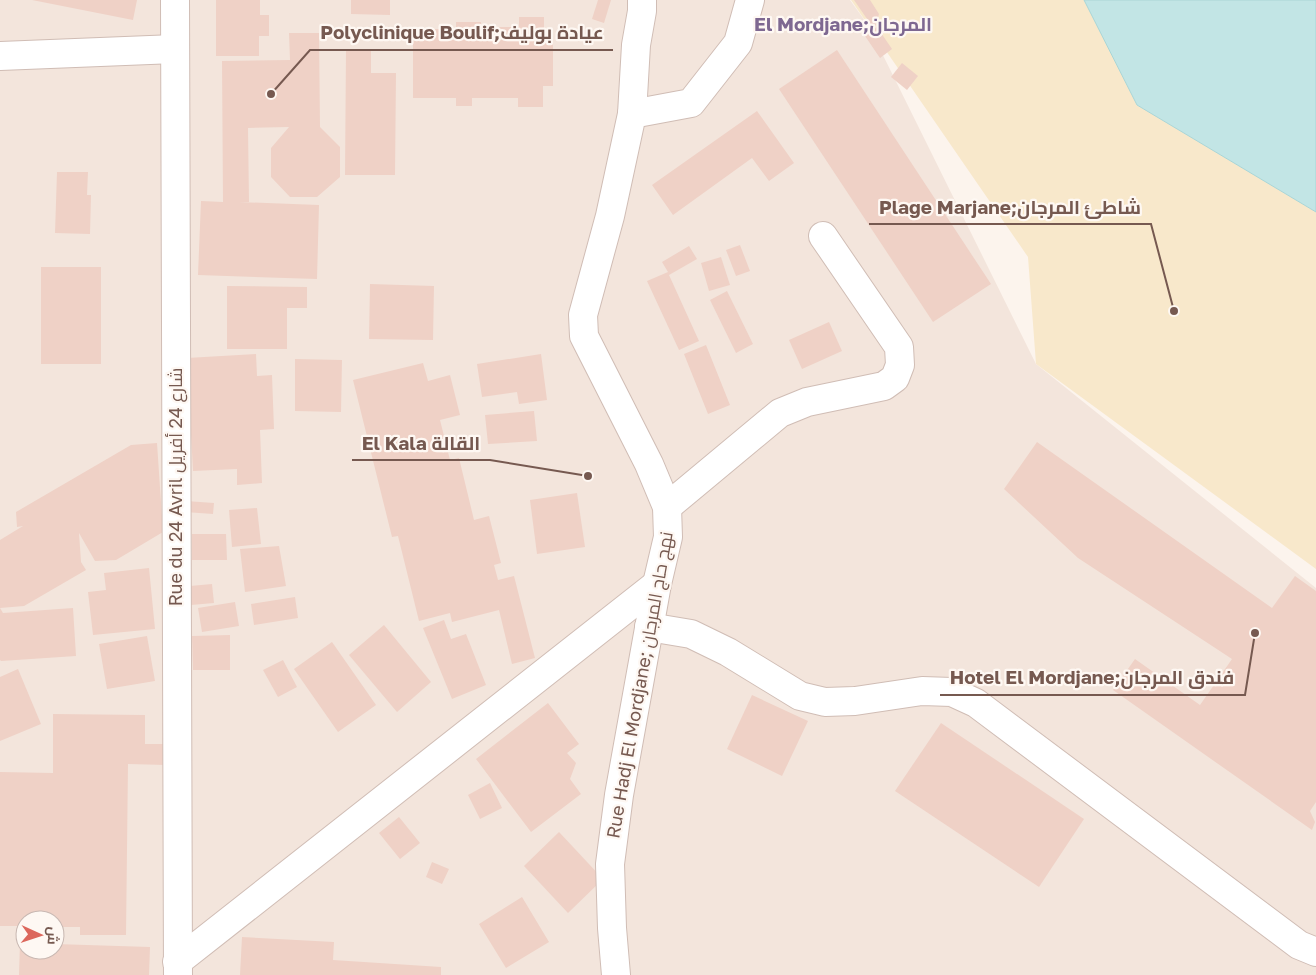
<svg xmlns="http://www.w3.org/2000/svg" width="1316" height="975" font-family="'Golos Text',Cairo,sans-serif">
	<rect width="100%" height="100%" fill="#fcf4ed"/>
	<!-- residential -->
	<path fill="#f3e5dc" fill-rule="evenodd" d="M 0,0 L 850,0 L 868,25 L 1036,364 L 1316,588 L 1316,975 L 0,975 ZM 25,920 L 55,920 L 55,950 L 25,950 Z"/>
	<!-- sand -->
	<path fill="#f8e8cb" d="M 851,0 L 1084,0 L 1137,105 L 1316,212 L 1316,569 L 1036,364 L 1028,257 Z"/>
	<!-- water -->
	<path fill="#c2e5e5" stroke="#a9d5d6" d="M 1084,0 L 1316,0 L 1316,212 L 1137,105 Z"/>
	<!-- building -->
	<g fill="#efd1c6">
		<path d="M 32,0 L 137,0 L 133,20 Z"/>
		<path d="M 216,0 L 260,0 L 260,15 L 269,15 L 269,36 L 259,36 L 259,56 L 216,56 Z"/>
		<path d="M 351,0 L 390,0 L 390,15 L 351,14 Z"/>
		<path d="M 598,0 L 611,0 L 604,23 L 592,19 Z"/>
		<path d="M 854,0 L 870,0 L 879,14 L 875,28 L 877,27 L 892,49 L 880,58 L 865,36 L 874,29 Z"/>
		<path d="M 519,17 L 544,17 L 544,43 L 553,43 L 553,86 L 543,86 L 543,107 L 518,107 L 518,98 L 472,98 L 472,106 L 456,106 L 456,98 L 413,98 L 413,29 L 456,29 L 456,22 L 481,22 L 481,27 L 519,27 Z"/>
		<path d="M 289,33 L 319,33 L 320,127 L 340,147 L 340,177 L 317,197 L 290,197 L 271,177 L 271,148 L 289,127 L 248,128 L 249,202 L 239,202 L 319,205 L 317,279 L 198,275 L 201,201 L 223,202 L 222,61 L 290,60 Z"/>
		<path d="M 346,50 L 371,50 L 371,73 L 396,73 L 395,175 L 345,175 Z"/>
		<path d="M 837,50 L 991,284 L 933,322 L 779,89 Z"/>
		<path d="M 902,63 L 918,76 L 907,90 L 891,77 Z"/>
		<path d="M 757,111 L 794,163 L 769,181 L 752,158 L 673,215 L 652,185 Z"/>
		<path d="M 57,172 L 88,172 L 87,195 L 91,195 L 90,234 L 55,233 Z"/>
		<path d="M 740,245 L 750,271 L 736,276 L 726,250 Z"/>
		<path d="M 689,246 L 697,259 L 669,275 L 699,341 L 679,350 L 647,281 L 668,272 L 662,262 Z"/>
		<path d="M 721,257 L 730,285 L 709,291 L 701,263 Z"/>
		<rect x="41" y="267" width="60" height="97"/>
		<path d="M 370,284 L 434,286 L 433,340 L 369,339 Z"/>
		<path d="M 227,286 L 307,287 L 307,308 L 287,308 L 287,349 L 227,349 Z"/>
		<path d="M 727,291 L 753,344 L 736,353 L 710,300 Z"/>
		<path d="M 829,322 L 842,351 L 802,369 L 789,340 Z"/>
		<path d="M 706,345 L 730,405 L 708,414 L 684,354 Z"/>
		<path d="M 256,354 L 257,376 L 272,375 L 274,429 L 260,430 L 262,483 L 237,485 L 237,469 L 193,471 L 187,358 Z"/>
		<path d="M 541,354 L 547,400 L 519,404 L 517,392 L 482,397 L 477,364 Z"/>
		<path d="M 295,359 L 342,360 L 341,412 L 295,411 Z"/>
		<path d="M 423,363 L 428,381 L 450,375 L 460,415 L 440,420 L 450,460 L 459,458 L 474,520 L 489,516 L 501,563 L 494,565 L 498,580 L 514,576 L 535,658 L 512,664 L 499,610 L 452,622 L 450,613 L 419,621 L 398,536 L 392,537 L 353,380 Z"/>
		<path d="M 534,411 L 537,441 L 488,444 L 485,415 Z"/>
		<path d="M 1037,442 L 1272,608 L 1295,576 L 1316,591 L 1316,802 L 1310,811 L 1315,822 L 1312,830 L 1113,690 L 1135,659 L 1200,705 L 1232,659 L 1078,558 L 1004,489 Z"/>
		<path d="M 157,443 L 163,532 L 116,560 L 95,561 L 79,533 L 81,562 L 86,570 L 24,606 L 0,608 L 3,613 L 73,608 L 76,656 L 1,661 L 0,660 L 0,540 L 23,526 L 17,527 L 16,512 L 131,445 Z"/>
		<path d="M 577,493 L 585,547 L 537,554 L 530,500 Z"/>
		<path d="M 186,501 L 214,503 L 213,514 L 185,512 Z"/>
		<path d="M 257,508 L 261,544 L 232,547 L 229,510 Z"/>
		<path d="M 192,534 L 226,534 L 227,560 L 192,560 Z"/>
		<path d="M 279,546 L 286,586 L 245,592 L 240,549 Z"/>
		<path d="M 149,568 L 155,629 L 93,635 L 88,592 L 106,590 L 104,573 Z"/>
		<path d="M 212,584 L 214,603 L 191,605 L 190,586 Z"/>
		<path d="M 295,597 L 298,618 L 254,625 L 251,604 Z"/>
		<path d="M 235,602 L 239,626 L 202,632 L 198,608 Z"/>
		<path d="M 444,620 L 451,639 L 466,634 L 486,685 L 452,699 L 423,628 Z"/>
		<path d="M 384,625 L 431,682 L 397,712 L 349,655 Z"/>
		<path d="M 230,635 L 230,670 L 193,670 L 192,636 Z"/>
		<path d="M 147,636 L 155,681 L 107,689 L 99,644 Z"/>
		<path d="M 332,642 L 376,705 L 338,732 L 294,669 Z"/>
		<path d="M 283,660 L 297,687 L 278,697 L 263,670 Z"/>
		<path d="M 18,669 L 41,724 L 0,741 L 0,677 Z"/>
		<path d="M 752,695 L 808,721 L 782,776 L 727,749 Z"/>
		<path d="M 548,703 L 579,744 L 567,753 L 576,763 L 570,779 L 581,794 L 531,832 L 476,759 Z"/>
		<path d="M 53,714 L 145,715 L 145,744 L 166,744 L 166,765 L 128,764 L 126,935 L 80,935 L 80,927 L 55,927 L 55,920 L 25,920 L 25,926 L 0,926 L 0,772 L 53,773 Z"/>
		<path d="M 941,723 L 1084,819 L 1039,887 L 895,791 Z"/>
		<path d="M 490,783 L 502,808 L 480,819 L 468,795 Z"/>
		<path d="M 399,817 L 420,843 L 400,859 L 379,833 Z"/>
		<path d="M 559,832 L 603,879 L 568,913 L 524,866 Z"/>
		<path d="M 432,862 L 449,869 L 442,884 L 426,877 Z"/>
		<path d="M 522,897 L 549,942 L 506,968 L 479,924 Z"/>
		<path d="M 242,937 L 334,942 L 333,960 L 441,967 L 441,975 L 240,975 Z"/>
		<path d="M 20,943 L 25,943 L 25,950 L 55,950 L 55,944 L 150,947 L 149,975 L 19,975 Z"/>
	</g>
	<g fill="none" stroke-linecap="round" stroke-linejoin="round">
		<defs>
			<g id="minor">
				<path d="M 175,0 L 178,975"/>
				<path d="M 0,56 L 175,49"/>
				<path d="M 632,114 L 691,103 L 738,43 L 750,0"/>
				<path d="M 667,507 L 780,413 L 807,402 L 884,386 L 895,378 L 900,365 L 899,347 L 823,236"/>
				<path d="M 649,627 L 691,634 L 728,652 L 800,696 L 825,702 L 855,701 L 922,691 L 952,692 L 976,703 L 1299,945 L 1316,952"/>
				<path d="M 177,962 L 657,584"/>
				<path d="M 616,975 L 612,928 L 610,864 L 619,795 L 657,584 L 668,537 L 667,507 L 649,464 L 584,336 L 583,315 L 610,216 L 632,114 L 636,45 L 642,11 L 642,0"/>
			</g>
		</defs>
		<!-- minor casing -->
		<use href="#minor" stroke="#d0bdb5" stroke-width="30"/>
		<!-- minor -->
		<use href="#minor" stroke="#fff" stroke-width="28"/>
	</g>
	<g text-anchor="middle" stroke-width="4.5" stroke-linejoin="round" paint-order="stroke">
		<!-- street labels -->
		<g font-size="18" fill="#765950" stroke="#fef8f3">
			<text transform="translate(176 487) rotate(-90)" y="6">Rue du 24 Avril شارع 24 أفريل</text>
			<text transform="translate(640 685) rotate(-80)" y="6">Rue Hadj El Mordjane; نهج حاج المرجان</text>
		</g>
		<!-- neighbourhood labels -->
		<g font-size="19" font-weight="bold" fill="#7e6891" stroke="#fef8f3">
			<text x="843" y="31">El Mordjane;المرجان</text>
		</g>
	</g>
	<!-- callouts -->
	<path fill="none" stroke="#765950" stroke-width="2" d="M271 94L310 50H613M1174 311L1151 224H869M588 476L490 460H352M1255 633L1245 695H940"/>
	<g fill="#765950" stroke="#fef8f3" stroke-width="2">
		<circle cx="271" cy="94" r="5"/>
		<circle cx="1174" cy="311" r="5"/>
		<circle cx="588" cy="476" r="5"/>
		<circle cx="1255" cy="633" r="5"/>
	</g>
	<g font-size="19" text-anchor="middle" font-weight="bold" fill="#765950" stroke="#fef8f3" stroke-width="4.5" stroke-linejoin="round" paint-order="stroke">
		<text x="462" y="39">Polyclinique Boulif;عيادة بوليف</text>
		<text x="1010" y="214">Plage Marjane;شاطئ المرجان</text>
		<text x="421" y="450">El Kala القالة</text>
		<text x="1092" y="684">Hotel El Mordjane;فندق المرجان</text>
	</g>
	<!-- north arrow -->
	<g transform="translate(40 935) rotate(93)"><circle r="24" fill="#fef8f3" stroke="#c8b8b2"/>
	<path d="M0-4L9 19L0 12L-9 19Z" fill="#dc675c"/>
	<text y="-8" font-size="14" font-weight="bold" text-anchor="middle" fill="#765950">ش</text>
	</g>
</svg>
